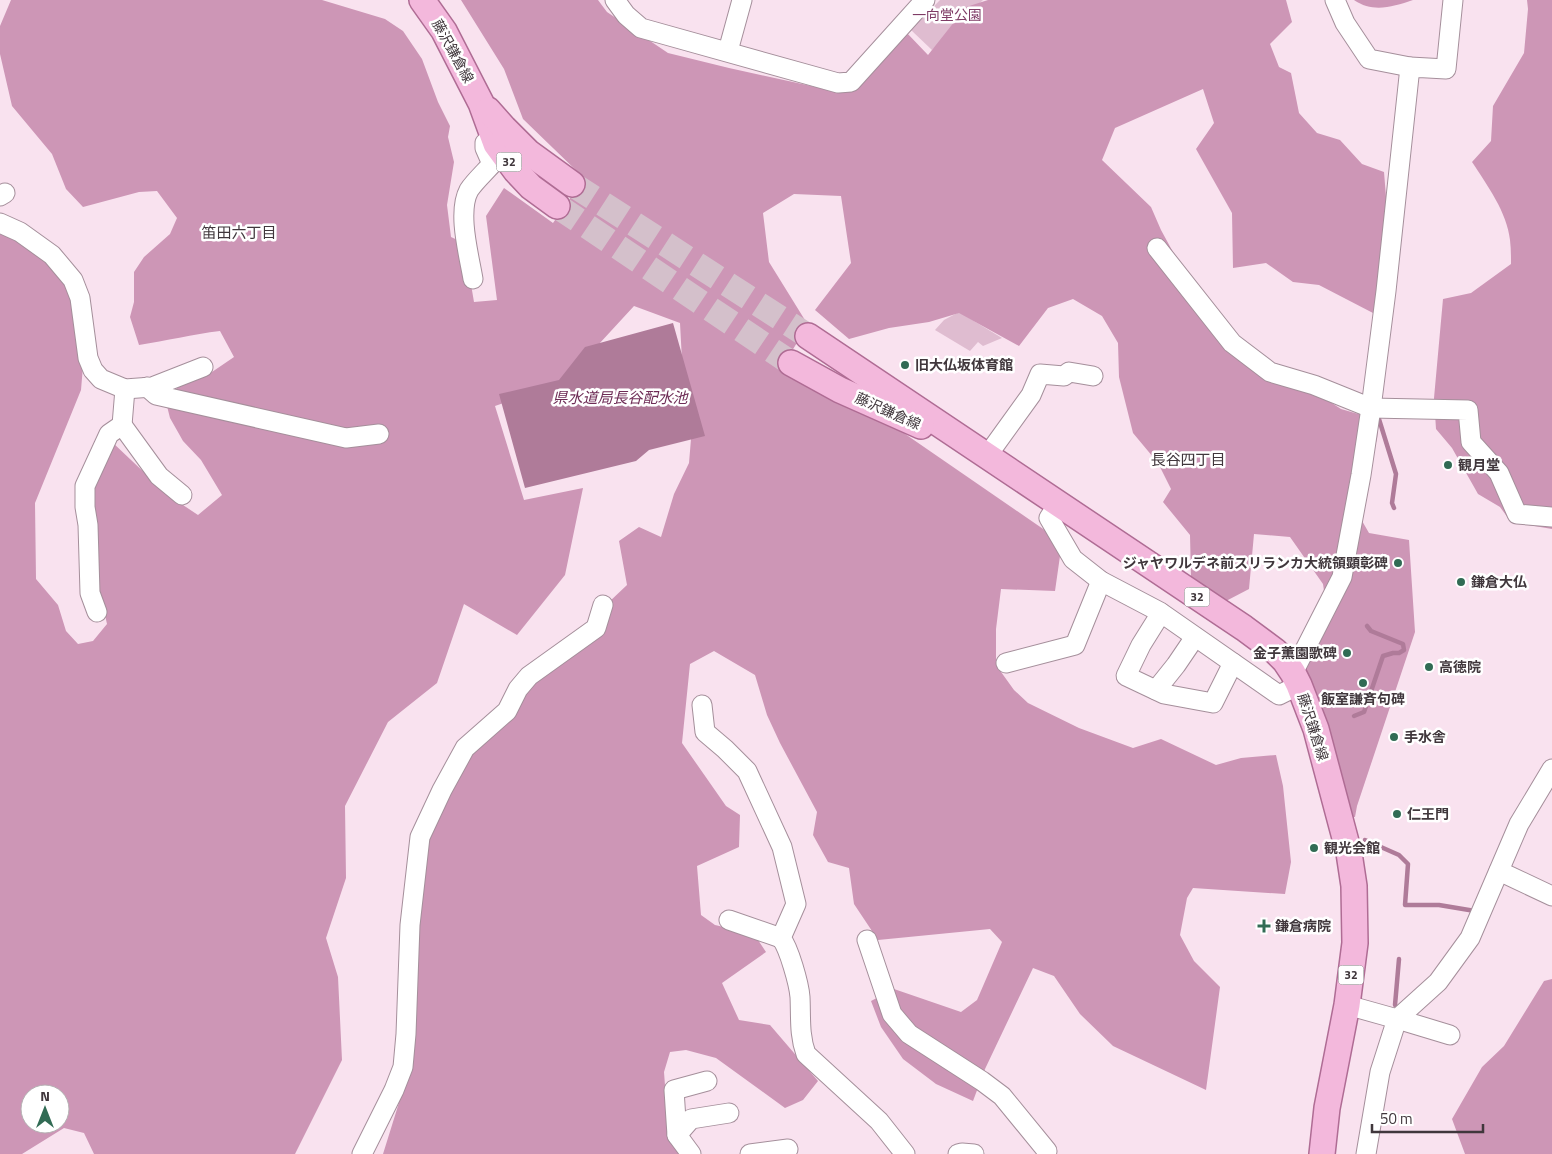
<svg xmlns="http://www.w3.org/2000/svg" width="1552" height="1154" font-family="'Titillium Web','Noto Sans JP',sans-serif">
	<rect width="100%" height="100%" fill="#f9e2ef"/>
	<!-- green -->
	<g fill="#dfbcd0">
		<path d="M 940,0 L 983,0 L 932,50 L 911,30 Z"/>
		<path d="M 959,312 L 1002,338 L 983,346 L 978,342 L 970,351 L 935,330 L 944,320 Z"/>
	</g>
	<!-- forest -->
	<g fill="#cd96b6" fill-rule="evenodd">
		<path d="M 11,0 L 322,0 L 385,19 L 403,31 L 422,59 L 438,102 L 450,126 L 448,137 L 454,162 L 447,205 L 451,237 L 464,243 L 474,302 L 497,300 L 486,216 L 504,188 L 553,223 L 584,178 L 523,119 L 504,69 L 461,0 L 598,0 L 607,12 L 668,53 L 729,68 L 825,89 L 906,32 L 928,55 L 966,7 L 988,0 L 1286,0 L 1292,22 L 1270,44 L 1279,67 L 1291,73 L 1299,113 L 1317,133 L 1340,140 L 1362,164 L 1384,172 L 1387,209 L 1387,277 L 1373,313 L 1319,285 L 1293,282 L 1266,263 L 1233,268 L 1232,213 L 1196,149 L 1214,123 L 1203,89 L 1115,128 L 1102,160 L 1151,207 L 1161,230 L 1191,285 L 1201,296 L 1218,341 L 1281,370 L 1341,409 L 1379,420 L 1377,439 L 1372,456 L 1350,478 L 1354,507 L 1369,533 L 1409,540 L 1415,632 L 1357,806 L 1355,817 L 1345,816 L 1305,671 L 1327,611 L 1323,584 L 1290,537 L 1254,534 L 1249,589 L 1226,601 L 1191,578 L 1190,535 L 1163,502 L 1171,489 L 1158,463 L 1133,433 L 1119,377 L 1118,343 L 1102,316 L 1073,299 L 1048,308 L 1019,346 L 959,313 L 929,322 L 889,328 L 849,339 L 815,310 L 851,263 L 841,196 L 794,194 L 763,213 L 769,262 L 808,325 L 782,367 L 895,427 L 1062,542 L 1055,591 L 1001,589 L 996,629 L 996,665 L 1014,690 L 1028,703 L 1079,728 L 1133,748 L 1161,739 L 1216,765 L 1241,758 L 1276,755 L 1283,786 L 1291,862 L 1285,894 L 1193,888 L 1187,898 L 1180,935 L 1194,961 L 1220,987 L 1206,1090 L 1113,1046 L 1080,1014 L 1054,976 L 1033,968 L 985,1069 L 973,1101 L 936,1084 L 903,1059 L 881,1027 L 871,1001 L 894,989 L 961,1012 L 977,1000 L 1002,942 L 990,929 L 878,940 L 854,904 L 849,868 L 828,862 L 813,835 L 817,812 L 780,743 L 767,715 L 755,675 L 714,651 L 690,664 L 682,743 L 726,806 L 740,815 L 739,847 L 697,866 L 701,915 L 715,925 L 754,934 L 766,952 L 722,983 L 739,1020 L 770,1025 L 818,1081 L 803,1100 L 785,1108 L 716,1058 L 686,1050 L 670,1052 L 664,1072 L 668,1126 L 682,1154 L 383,1154 L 402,1093 L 426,836 L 461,740 L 510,702 L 590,620 L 627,585 L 619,541 L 639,527 L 661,537 L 674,494 L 689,463 L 692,427 L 684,398 L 680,323 L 634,306 L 564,382 L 495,406 L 524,500 L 583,488 L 565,575 L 517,635 L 464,604 L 437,683 L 388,722 L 345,806 L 346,878 L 326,938 L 338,977 L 342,1060 L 295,1154 L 94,1154 L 84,1133 L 64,1128 L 22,1154 L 0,1154 L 0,234 L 32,245 L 70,285 L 86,330 L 81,390 L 35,503 L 36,579 L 58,605 L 66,631 L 78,644 L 93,641 L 107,624 L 96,575 L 87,508 L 112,442 L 168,495 L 198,515 L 222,495 L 201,460 L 183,441 L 170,418 L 165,398 L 181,385 L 212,372 L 234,357 L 220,331 C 193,334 166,341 139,345 L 130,317 L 134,302 L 134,272 L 144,257 L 170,234 L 177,218 L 157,191 L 139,192 L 83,207 L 66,189 L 52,154 L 12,106 L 0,54 L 0,26 ZM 30,1094 L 60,1094 L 60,1124 L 30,1124 Z"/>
		<path d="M 1354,0 L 1413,0 C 1392,7 1373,13 1354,0 Z"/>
		<path d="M 1527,0 L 1552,0 L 1552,529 L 1511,522 L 1500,507 L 1478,494 L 1452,448 L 1436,429 L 1434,398 L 1443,299 L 1471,293 L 1511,264 C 1511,256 1511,248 1510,240 C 1507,212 1487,185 1472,162 L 1491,141 L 1493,106 L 1524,53 L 1528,9 Z"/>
		<path d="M 1552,979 L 1552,1154 L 1465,1154 L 1452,1119 L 1482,1067 L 1504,1046 L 1544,981 Z"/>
	</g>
	<!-- water -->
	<path fill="#af7b99" d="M 673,323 L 705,436 L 649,450 L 636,461 L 525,488 L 499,394 L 559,380 L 585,347 Z"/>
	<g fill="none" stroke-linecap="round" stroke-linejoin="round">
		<!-- stream -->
		<g stroke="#af7b99" stroke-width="4.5">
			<path d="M 1378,416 L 1396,474 L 1392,503 L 1394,508"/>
			<path d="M 1354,716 L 1364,712 L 1383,656 L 1393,653 L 1399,653 L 1404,650 L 1403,644 L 1371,631 L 1367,626"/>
			<path d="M 1365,840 L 1399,855 L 1408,864 L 1405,905 L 1439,905 L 1475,911"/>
			<path d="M 1395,1005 L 1399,959"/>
		</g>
		<!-- major-tunnel -->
		<g stroke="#d4c0cb" stroke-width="25" stroke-dasharray="25 12" stroke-linecap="butt">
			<path d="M 572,184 L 808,336"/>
			<path d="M 557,206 L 791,363"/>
		</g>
		<defs>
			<g id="minor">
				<path d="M 615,0 L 626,15 L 641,28 L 838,83 L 851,82 L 925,0"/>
				<path d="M 1335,0 L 1345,23 L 1369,59 L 1410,67"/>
				<path d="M 728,51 L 742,0"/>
				<path d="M 0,196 L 5,193"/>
				<path d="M 0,223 L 20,232 L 52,255 L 73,280 L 80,298 L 88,358 L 93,370 L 101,379 L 125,389 L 152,387 L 203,367"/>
				<path d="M 1157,248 L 1232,343 L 1270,372 L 1314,385 L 1371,408 L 1468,410 L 1471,442 L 1499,473 L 1517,514 L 1552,517"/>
				<path d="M 473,279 C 469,255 457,212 469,190 C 475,181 485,172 492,164 L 485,148 L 485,143 L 493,136"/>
				<path d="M 147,387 L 156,395 L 346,438 L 379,434"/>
				<path d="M 122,425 L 159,476 L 182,495"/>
				<path d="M 987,456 L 1031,395 L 1040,374 L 1064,376 L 1069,372 L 1093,376"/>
				<path d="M 1058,504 L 1049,518 L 1073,559 L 1101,581 L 1160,612 L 1279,695 L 1299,685"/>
				<path d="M 97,612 L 90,593 L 88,525 L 85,507 L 85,486 L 109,434 L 122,425 L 125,389"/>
				<path d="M 1161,613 L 1141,645 L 1126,676 L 1164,694 L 1213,703 L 1233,663"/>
				<path d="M 1006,663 L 1075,645 L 1101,581"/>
				<path d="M 1293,673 L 1342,577 L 1361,475 L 1371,408 L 1386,291 L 1410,67 L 1446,69 L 1453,0"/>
				<path d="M 1156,690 L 1176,665 L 1195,637"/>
				<path d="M 702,705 L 705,732 L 725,749 L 747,771 L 782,847 L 796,904 L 781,938 C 789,948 799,984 800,997 C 801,1017 799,1035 806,1054 L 879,1121 L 905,1154"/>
				<path d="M 1499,871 L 1552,896"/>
				<path d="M 729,920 L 781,938"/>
				<path d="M 867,940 L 892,1014 L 909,1034 L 982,1081 L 1002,1096 L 1047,1151"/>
				<path d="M 1347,1005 L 1397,1019 L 1438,982 L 1470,938 L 1519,824 L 1552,769"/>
				<path d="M 677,1135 L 691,1119 L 729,1113"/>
				<path d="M 362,1154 L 394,1090 L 403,1067 L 406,1034 L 410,925 L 420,837 L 442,790 L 465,748 L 507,711 L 518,689 L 529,676 L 596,628 L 603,605"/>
				<path d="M 691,1154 L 677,1135 L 674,1090 L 707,1081"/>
				<path d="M 750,1154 L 788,1149"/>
				<path d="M 958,1154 L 962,1153 L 974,1154"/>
				<path d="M 1366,1154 L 1380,1072 L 1397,1019 L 1450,1035"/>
			</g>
			<g id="major">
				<path d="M 422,0 L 444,31 L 481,103 L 496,144 L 516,171 L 531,187 L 557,206"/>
				<path d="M 488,110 L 504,128 L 528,152 L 572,184"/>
				<path d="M 808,336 L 1244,628 L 1275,651 L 1285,661 L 1293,673 L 1299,685 L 1316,729 L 1349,853 L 1354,886 L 1355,943 L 1347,1005 L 1327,1108 L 1322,1154"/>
				<path d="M 791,363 L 840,390 L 921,426"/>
			</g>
		</defs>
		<!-- minor casing -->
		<use href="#minor" stroke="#a58f9b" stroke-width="21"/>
		<!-- major casing -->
		<use href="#major" stroke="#af6c94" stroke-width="28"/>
		<!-- minor -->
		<use href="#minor" stroke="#fff" stroke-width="19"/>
		<!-- major -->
		<use href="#major" stroke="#f3b8dc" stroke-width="25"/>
	</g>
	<!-- markers -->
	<g fill="#316b54" stroke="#fff" stroke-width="2">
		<circle cx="905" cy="365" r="5"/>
		<circle cx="1448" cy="465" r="5"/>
		<circle cx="1398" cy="563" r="5"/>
		<circle cx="1461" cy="582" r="5"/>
		<circle cx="1347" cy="653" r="5"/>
		<circle cx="1429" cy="667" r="5"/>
		<circle cx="1363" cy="683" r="5"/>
		<circle cx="1394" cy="737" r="5"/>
		<circle cx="1397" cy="814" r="5"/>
		<circle cx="1314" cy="848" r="5"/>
		<path d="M1261.5 918.5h5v5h5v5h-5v5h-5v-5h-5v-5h5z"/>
	</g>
	<g text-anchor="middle" stroke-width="5" stroke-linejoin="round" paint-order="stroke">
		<!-- shield labels -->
		<g fill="#fff" stroke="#797376" stroke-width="1">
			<rect x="496.5" y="152.5" width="25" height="19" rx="4"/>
			<rect x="1184.5" y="587.5" width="25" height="19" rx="4"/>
			<rect x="1338.5" y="965.5" width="25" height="19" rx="4"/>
		</g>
		<g font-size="12" font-weight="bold" fill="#40373c">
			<text x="509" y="166">32</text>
			<text x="1197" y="601">32</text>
			<text x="1351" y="979">32</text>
		</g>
		<!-- park labels -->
		<g font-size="14" fill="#7f3c66" stroke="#fff">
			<text x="947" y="20">一向堂公園</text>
		</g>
		<!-- street labels -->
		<g font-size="14" fill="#40373c" stroke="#fff">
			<text transform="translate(453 51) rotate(61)" y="5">藤沢鎌倉線</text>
			<text transform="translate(888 411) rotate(24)" y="5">藤沢鎌倉線</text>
			<text transform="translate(1313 727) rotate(72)" y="5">藤沢鎌倉線</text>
		</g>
		<!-- poi labels -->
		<g font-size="14" font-weight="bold" fill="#40373c" stroke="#fff" text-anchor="start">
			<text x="915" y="370">旧大仏坂体育館</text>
			<text x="1458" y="470">観月堂</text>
			<text x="1388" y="568" text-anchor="end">ジャヤワルデネ前スリランカ大統領顕彰碑</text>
			<text x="1471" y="587">鎌倉大仏</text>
			<text x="1337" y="658" text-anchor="end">金子薫園歌碑</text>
			<text x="1439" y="672">高徳院</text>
			<text x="1363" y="704" text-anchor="middle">飯室謙斉句碑</text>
			<text x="1404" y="742">手水舎</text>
			<text x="1407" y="819">仁王門</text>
			<text x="1324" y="853">観光会館</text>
			<text x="1275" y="931">鎌倉病院</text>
		</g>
		<!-- neighbourhood labels -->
		<g font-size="15" fill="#40373c" stroke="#fff">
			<text x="239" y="238">笛田六丁目</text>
			<text x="1188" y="465">長谷四丁目</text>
		</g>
		<!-- water labels -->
		<g font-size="15" font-style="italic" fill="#6d2b55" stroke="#fff">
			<text x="620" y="403">県水道局長谷配水池</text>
		</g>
	</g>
	<!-- north arrow -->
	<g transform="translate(45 1109)"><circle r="24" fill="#ffffff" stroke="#b3afb1"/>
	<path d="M0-4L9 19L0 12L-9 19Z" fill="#316b54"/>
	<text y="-8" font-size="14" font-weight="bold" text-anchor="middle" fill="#40373c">N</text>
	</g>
	<!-- scale -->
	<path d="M1372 1124v8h111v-8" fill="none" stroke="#40373c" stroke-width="2.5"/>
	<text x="1380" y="1124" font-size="15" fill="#40373c" stroke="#ffffff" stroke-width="4" paint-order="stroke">50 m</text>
</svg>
